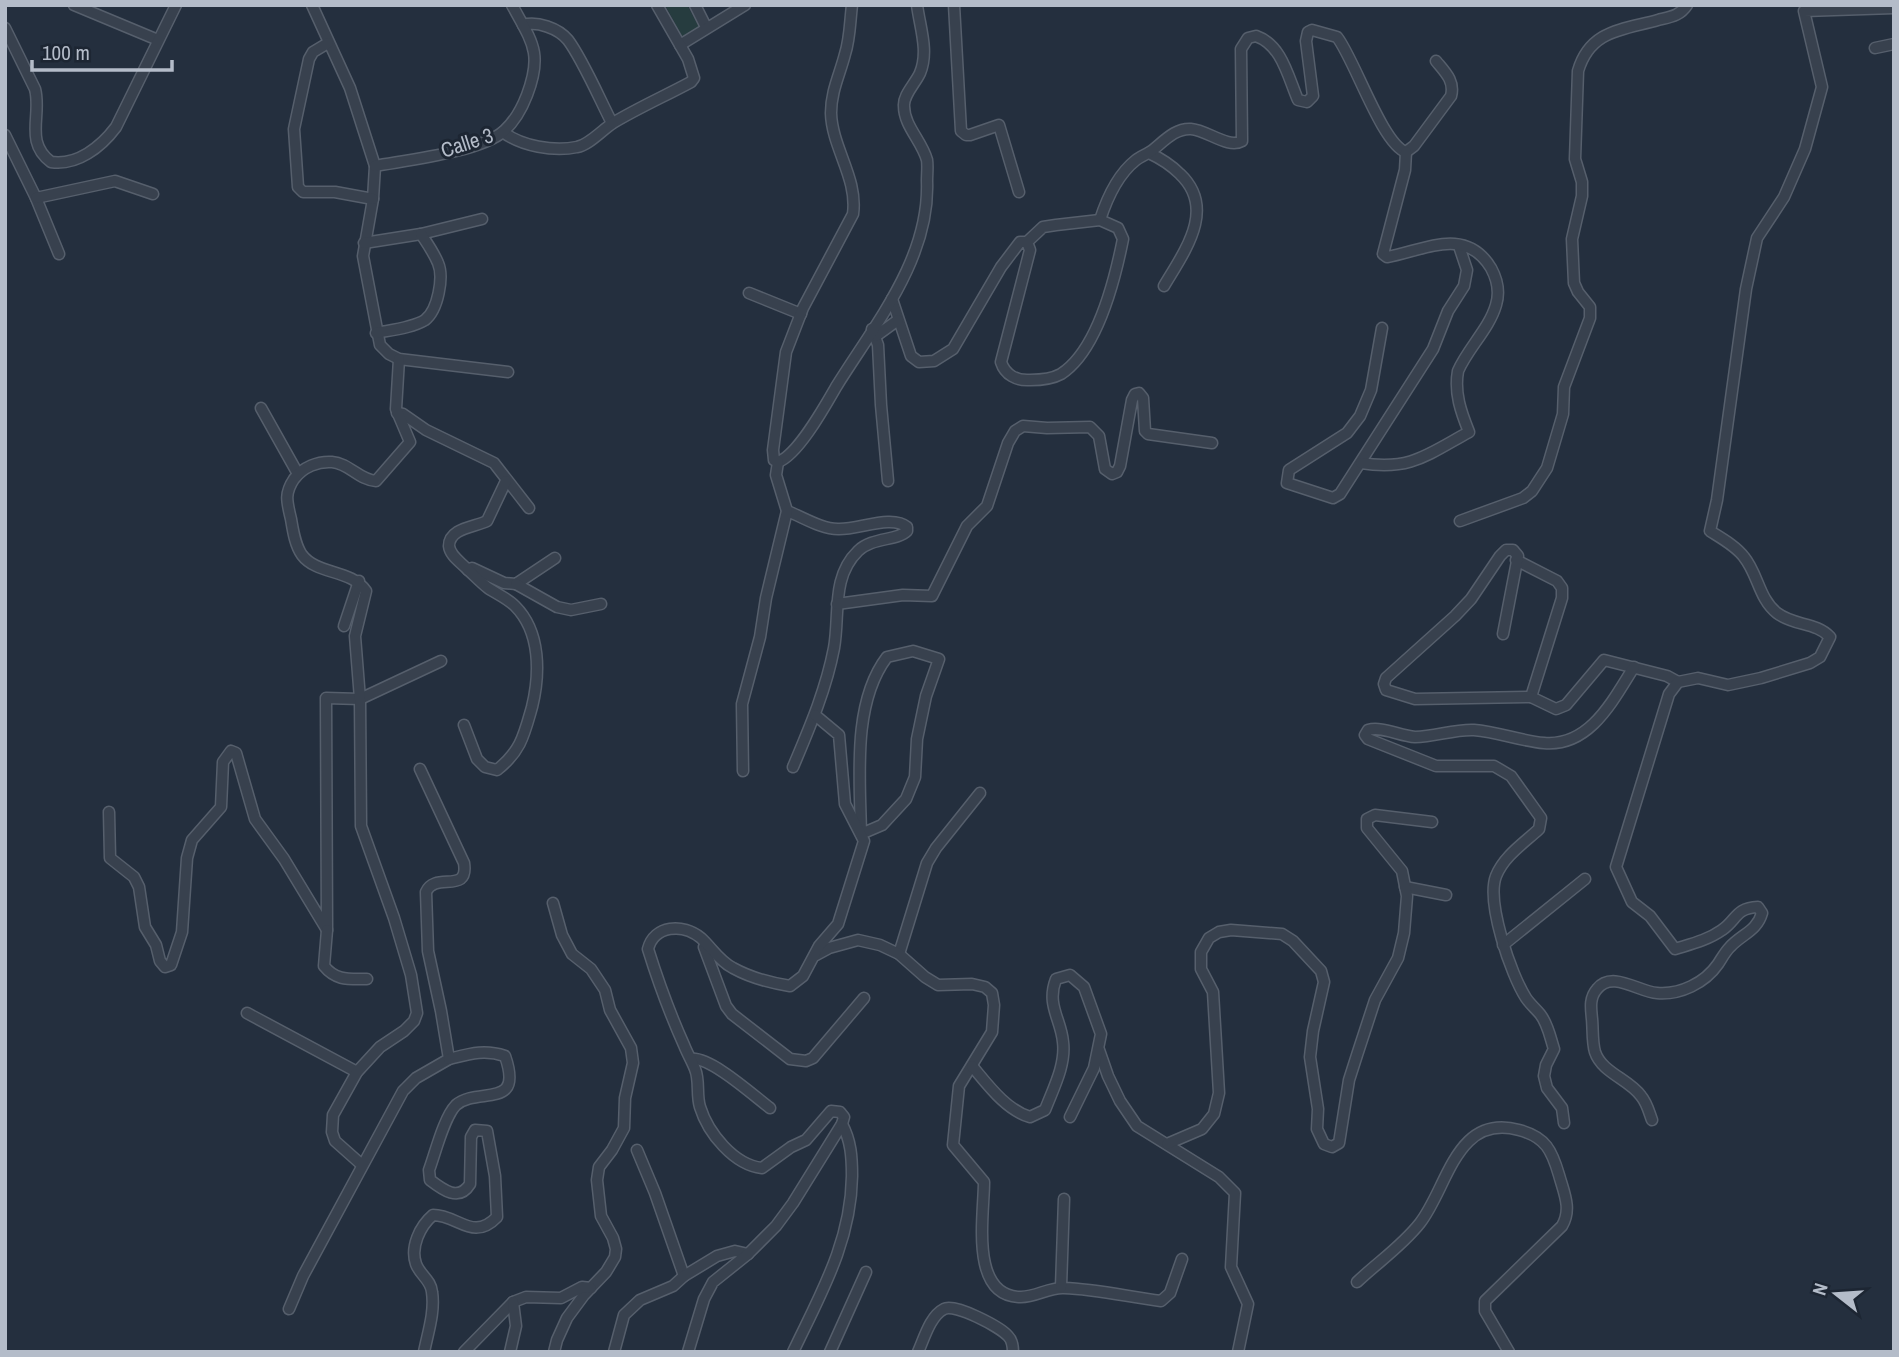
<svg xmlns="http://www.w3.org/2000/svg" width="1899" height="1357" font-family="'Archivo Narrow',sans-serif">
	<rect width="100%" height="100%" fill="#242f3e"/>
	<!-- green -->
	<path fill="#263c3f" d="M 665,5 L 687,5 L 699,27 L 688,37 L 682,36 Z"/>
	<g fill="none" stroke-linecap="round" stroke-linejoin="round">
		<defs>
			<g id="minor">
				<path d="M 74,5 L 158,40"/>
				<path d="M 312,5 L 350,88 L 375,166 L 373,199 L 363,256 L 380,345 L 389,354 L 399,359 L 508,372"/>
				<path d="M 695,5 L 706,27"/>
				<path d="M 954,5 L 961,131 L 966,135 L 970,135 L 999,125 L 1019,192"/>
				<path d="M 523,25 C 537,21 558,28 568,40 C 583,60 600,100 612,123"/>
				<path d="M 5,28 L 35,89 C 42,115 24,142 51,162 C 77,166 101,147 116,127 L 176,5"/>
				<path d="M 328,43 L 313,52 L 309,59 L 294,129 L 298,187 L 303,192 L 335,192 L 373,199"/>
				<path d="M 680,45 L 745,5"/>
				<path d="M 1875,48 L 1894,44"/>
				<path d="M 503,132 C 521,146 554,152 577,147 C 589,145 602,130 613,123 C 638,108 665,96 691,82 L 694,78 L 688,59 L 657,5"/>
				<path d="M 5,135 L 36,198 L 59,254"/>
				<path d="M 1149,153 C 1162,159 1170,164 1180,174 C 1217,209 1184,252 1164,286"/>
				<path d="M 375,166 C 407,160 480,152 504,131 C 515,121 522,108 527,95 C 543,53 532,42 512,5"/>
				<path d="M 36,198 L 115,181 L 153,194"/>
				<path d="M 1100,220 C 1107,198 1117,175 1136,160 C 1141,156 1148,154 1154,149 C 1165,140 1176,128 1191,129 C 1207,130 1228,149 1242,141 L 1241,49 L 1248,38 L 1256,36 C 1282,45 1288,77 1298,100 L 1307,102 L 1313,96 L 1306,41 L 1308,32 L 1312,30 L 1337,37 C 1354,58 1382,144 1406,152 L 1414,146 L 1451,96 C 1455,81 1445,72 1436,61"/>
				<path d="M 364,243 L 421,234 L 482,219"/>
				<path d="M 749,293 L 801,314"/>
				<path d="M 892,299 L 911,356 L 919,362 L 934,361 L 953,349 L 1001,267 L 1020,242 L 1027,242 L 1030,250 L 1001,362 C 1005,375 1017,381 1030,380 C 1041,380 1052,379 1061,374 C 1098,350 1115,279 1123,239 L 1118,228 L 1100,220 L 1056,225 L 1043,227 L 1027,242"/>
				<path d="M 1382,328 L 1371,390 L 1360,416 L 1347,433 L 1289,470 L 1287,483 L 1333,498 L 1340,494 L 1433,349 L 1448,311 L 1464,286 L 1467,270 L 1459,246"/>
				<path d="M 872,329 L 878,345 L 881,405 L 888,481"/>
				<path d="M 376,333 C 391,330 412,328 425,320 C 438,310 444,277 438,263 C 434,253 427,243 421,234"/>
				<path d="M 876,336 L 898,320"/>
				<path d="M 261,408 L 298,474"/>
				<path d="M 397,413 L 403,414 L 426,430 L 494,463 L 529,508"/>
				<path d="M 778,462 C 798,455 825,406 836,387 C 875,324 930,259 927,181 C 927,174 928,166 927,160 C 922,141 904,126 904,106 C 903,95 915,84 920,73 C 929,51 920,28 917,5"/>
				<path d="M 1361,463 C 1410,471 1427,455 1469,432 C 1461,412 1454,393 1458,371 C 1468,348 1489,329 1496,305 C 1500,292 1497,279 1491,268 C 1465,225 1423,251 1387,257 L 1383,254 L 1405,170 L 1406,152"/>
				<path d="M 787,511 C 803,517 821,529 838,529 C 858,530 892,514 907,527 L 907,531 C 897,541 872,537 858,551 C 831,577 840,615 834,648 C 826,690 809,729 793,767"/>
				<path d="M 1460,521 L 1523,498 L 1532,491 L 1547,468 L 1563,414 L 1564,387 L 1590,318 L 1590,307 L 1578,292 L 1574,283 L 1572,239 L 1582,196 L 1582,182 L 1575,159 L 1578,71 C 1590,30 1622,30 1658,20 C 1670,17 1680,16 1687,5"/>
				<path d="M 1516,560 L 1557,581 L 1562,588 L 1562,598 L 1531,697"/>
				<path d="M 468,570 L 472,568 L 504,583 L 516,584 L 555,558"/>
				<path d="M 516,584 L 557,607 L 571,610 L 601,604"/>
				<path d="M 837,604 L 903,595 L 932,596 L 967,526 L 987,506 L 1008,443 L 1015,431 L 1023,426 L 1047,428 L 1090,427 L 1099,436 L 1105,469 L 1112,474 L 1117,472 L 1120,466 L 1132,400 L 1135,394 L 1139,393 L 1143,398 L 1145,431 L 1148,434 L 1212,443"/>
				<path d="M 344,626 L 359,581"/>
				<path d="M 1503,634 L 1518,556 L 1513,550 L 1506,550 L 1500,556 L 1471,599 L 1455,616 L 1386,678 L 1384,684 L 1386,690 L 1415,699 L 1531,697 L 1556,709 L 1566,705 L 1604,660 L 1667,676 L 1678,682"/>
				<path d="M 913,651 L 939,659 L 926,696 L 917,739 L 915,777 L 906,799 L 882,825 L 861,834 C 860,778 852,703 887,657 Z"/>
				<path d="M 464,725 L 477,759 L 485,767 L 497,770 C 521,751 524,735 532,707 C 540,674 541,632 515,606 C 507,598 497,594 488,588 C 480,582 473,574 465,567 C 459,561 450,555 449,546 C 449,528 475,527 487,521 L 506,481"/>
				<path d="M 743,771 L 742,704 L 760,637 L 766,598 L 787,511 L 776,475 L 778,462 L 774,460 L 773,450 L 786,352 L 803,308 L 853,214 C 858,178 832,148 831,113 C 831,91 840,74 845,54 C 850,39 850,21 852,5"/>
				<path d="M 109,812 L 110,858 L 134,877 L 139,887 L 145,927 L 156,945 L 160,961 L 165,967 L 171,965 L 182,932 L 187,858 L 192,840 L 221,807 L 223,762 L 231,751 L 236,753 L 255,819 L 284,859 L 327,930 L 326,698 L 360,699 L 441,661"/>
				<path d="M 1405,887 L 1446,895"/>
				<path d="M 553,903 L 562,935 L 572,954 L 591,969 L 605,990 L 610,1010 L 631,1048 L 633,1063 L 625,1098 L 624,1128 L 612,1150 L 599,1167 L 597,1180 L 601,1216 L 613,1238 L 616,1249 L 615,1257 L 606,1272 L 584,1295 L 567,1318 L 557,1340 L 554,1352"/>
				<path d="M 327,930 L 324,966 C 336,981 349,979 367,979"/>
				<path d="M 1503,945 L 1585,879"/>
				<path d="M 704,947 L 726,1006 L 732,1014 L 790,1059 L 806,1061 L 813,1058 L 864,998"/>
				<path d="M 899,954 L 927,863 L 936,848 L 980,793"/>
				<path d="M 816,955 L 829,948 L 858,940 L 880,945 L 899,954 L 925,977 L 938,985 L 972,984 L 985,987 L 992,993 L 994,1005 L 992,1032 L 959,1086 L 953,1145 L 984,1182 C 984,1215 969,1297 1021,1297 C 1036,1297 1050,1287 1064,1288 C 1096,1289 1129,1297 1161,1301 L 1170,1293 L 1182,1259"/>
				<path d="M 247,1013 L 357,1072"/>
				<path d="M 1099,1050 L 1108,1076 L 1120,1101 L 1137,1126 L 1219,1177 L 1235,1193 L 1231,1267 L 1248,1304 L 1238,1352"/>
				<path d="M 691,1059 C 710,1056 754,1096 770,1108"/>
				<path d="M 972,1066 C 988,1085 1006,1110 1030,1117 L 1045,1110 C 1053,1089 1066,1065 1063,1042 C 1061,1019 1046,1005 1056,979 L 1070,975 L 1084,987 L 1101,1034 L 1094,1068 L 1070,1117"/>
				<path d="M 1652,1120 C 1649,1112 1647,1103 1641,1096 C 1629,1079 1602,1073 1595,1052 C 1592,1042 1593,1029 1592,1019 C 1591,1009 1589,998 1597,989 C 1612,970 1639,992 1657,993 C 1680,995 1705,983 1718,964 C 1722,958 1725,952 1730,947 C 1742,934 1757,931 1762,913 L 1758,907 C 1735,908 1737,920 1722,930 C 1708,940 1691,944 1675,949 L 1650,916 L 1632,902 L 1616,867 L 1669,694 L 1678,682 L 1698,678 L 1728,685 L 1761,678 L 1810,663 L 1820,657 L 1830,637 C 1816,622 1794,626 1777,613 C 1759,599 1758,574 1744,557 C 1736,546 1721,538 1710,531 L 1717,500 L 1746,289 L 1757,238 L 1784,197 L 1805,149 L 1822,87 L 1804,11 L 1894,8"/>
				<path d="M 1564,1123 L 1562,1108 L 1547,1088 L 1544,1076 L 1546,1065 L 1554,1049 C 1550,1037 1548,1024 1540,1014 C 1536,1009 1530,1004 1526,998 C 1511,975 1486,902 1496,876 C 1504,856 1524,843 1539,829 L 1541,818 L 1511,776 L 1494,766 L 1436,766 L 1368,739 L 1365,735 L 1368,730 C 1382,726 1400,736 1415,737 C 1435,737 1454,729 1474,730 C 1498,732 1521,741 1544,743 C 1590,747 1613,700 1634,667"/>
				<path d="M 1167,1144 L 1202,1129 L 1214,1114 L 1219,1093 L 1213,992 L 1201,969 L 1201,952 L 1209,938 L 1219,932 L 1231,930 L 1282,934 L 1293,941 L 1321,971 L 1324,982 L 1313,1031 L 1310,1057 L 1318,1109 L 1317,1129 L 1324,1144 L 1332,1147 L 1339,1143 L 1349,1080 L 1357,1055 L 1375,1000 L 1398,958 L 1404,933 L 1407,896 L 1402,871 L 1367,828 L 1367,819 L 1375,815 L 1432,822"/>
				<path d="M 637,1150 L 655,1193 L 684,1276"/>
				<path d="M 362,1165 L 335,1141 L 332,1132 L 333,1115 L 357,1072 L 380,1047 L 404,1031 L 414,1021 L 417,1013 L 411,975 L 394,918 L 361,826 L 360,699 L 355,636 L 366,591 C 351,569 317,575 302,555 C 295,545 293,531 291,519 C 287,502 284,494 294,479 C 303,467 318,461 332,462 C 349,463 359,480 376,481 L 410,442 L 396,409 L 399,359"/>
				<path d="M 1357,1282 C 1378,1262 1402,1246 1420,1223 C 1448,1187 1456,1113 1519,1130 C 1546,1137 1552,1151 1559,1175 C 1564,1193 1572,1209 1562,1226 L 1485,1301 L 1485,1311 L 1509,1352"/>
				<path d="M 1061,1287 L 1064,1199"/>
				<path d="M 289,1309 L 303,1276 L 403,1091 L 416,1078 L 449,1059 L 441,1011 L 428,951 L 426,892 C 435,871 469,895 464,863 L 420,769"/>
				<path d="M 424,1352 C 428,1332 435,1312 432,1292 C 431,1280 420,1275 416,1264 C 410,1247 420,1226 433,1215 C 458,1215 473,1242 497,1217 L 495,1176 L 487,1131 L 475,1130 L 471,1137 L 470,1184 C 459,1202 443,1190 430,1180 L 429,1170 C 435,1154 444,1117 456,1105 C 478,1086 524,1111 505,1056 C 484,1049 469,1054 449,1059"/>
				<path d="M 464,1352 L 513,1302 L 526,1297 L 561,1298 L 582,1287 L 591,1288"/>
				<path d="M 510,1352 L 516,1326 L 513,1302"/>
				<path d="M 614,1352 L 624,1315 L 640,1300 L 673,1286 L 684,1276 L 717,1256 L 735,1251 L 748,1254"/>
				<path d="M 688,1352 L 704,1299 L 713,1282 L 748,1254 L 776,1226 L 793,1203 L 842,1124 L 844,1117 L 840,1112 L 831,1111 L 806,1140 L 791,1147 L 762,1168 C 734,1165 708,1133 700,1107 C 696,1094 700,1081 695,1069 C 692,1061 687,1053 684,1045 C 670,1014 658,981 648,949 C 654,925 683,923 701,938 C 712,948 719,961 733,968 C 751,978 771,983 790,986 L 803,976 L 819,946 L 838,924 L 864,841 L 845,804 L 839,735 L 815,715"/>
				<path d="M 793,1352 C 821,1293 851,1242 852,1176 C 852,1157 851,1141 842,1124"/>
				<path d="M 830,1352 L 866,1272"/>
				<path d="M 918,1352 C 924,1339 930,1316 944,1309 C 955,1303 1000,1327 1008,1336 C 1012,1340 1013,1347 1013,1352"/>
			</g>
		</defs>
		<!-- minor casing -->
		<use href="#minor" stroke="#565f6c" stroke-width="13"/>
		<!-- minor -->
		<use href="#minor" stroke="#38414e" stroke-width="10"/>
	</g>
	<g text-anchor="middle" stroke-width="6" stroke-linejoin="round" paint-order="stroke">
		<!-- street labels -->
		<g font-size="21" fill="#b4bcc9" stroke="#1d2633">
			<text transform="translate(467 143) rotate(-18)" y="7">Calle 3</text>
		</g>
	</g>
	<!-- border -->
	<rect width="1899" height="1357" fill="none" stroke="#b4bcc9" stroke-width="14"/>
	<!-- north arrow -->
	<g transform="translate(1836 1294) rotate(287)" stroke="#1d2633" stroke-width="5" paint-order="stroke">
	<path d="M0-5L12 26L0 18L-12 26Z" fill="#b4bcc9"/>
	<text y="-10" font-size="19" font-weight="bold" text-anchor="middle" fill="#b4bcc9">N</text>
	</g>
	<!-- scale -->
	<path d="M32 60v10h140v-10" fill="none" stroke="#b4bcc9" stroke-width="3.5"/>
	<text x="42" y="60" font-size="21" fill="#b4bcc9" stroke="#1d2633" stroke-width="5" paint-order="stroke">100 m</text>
</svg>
